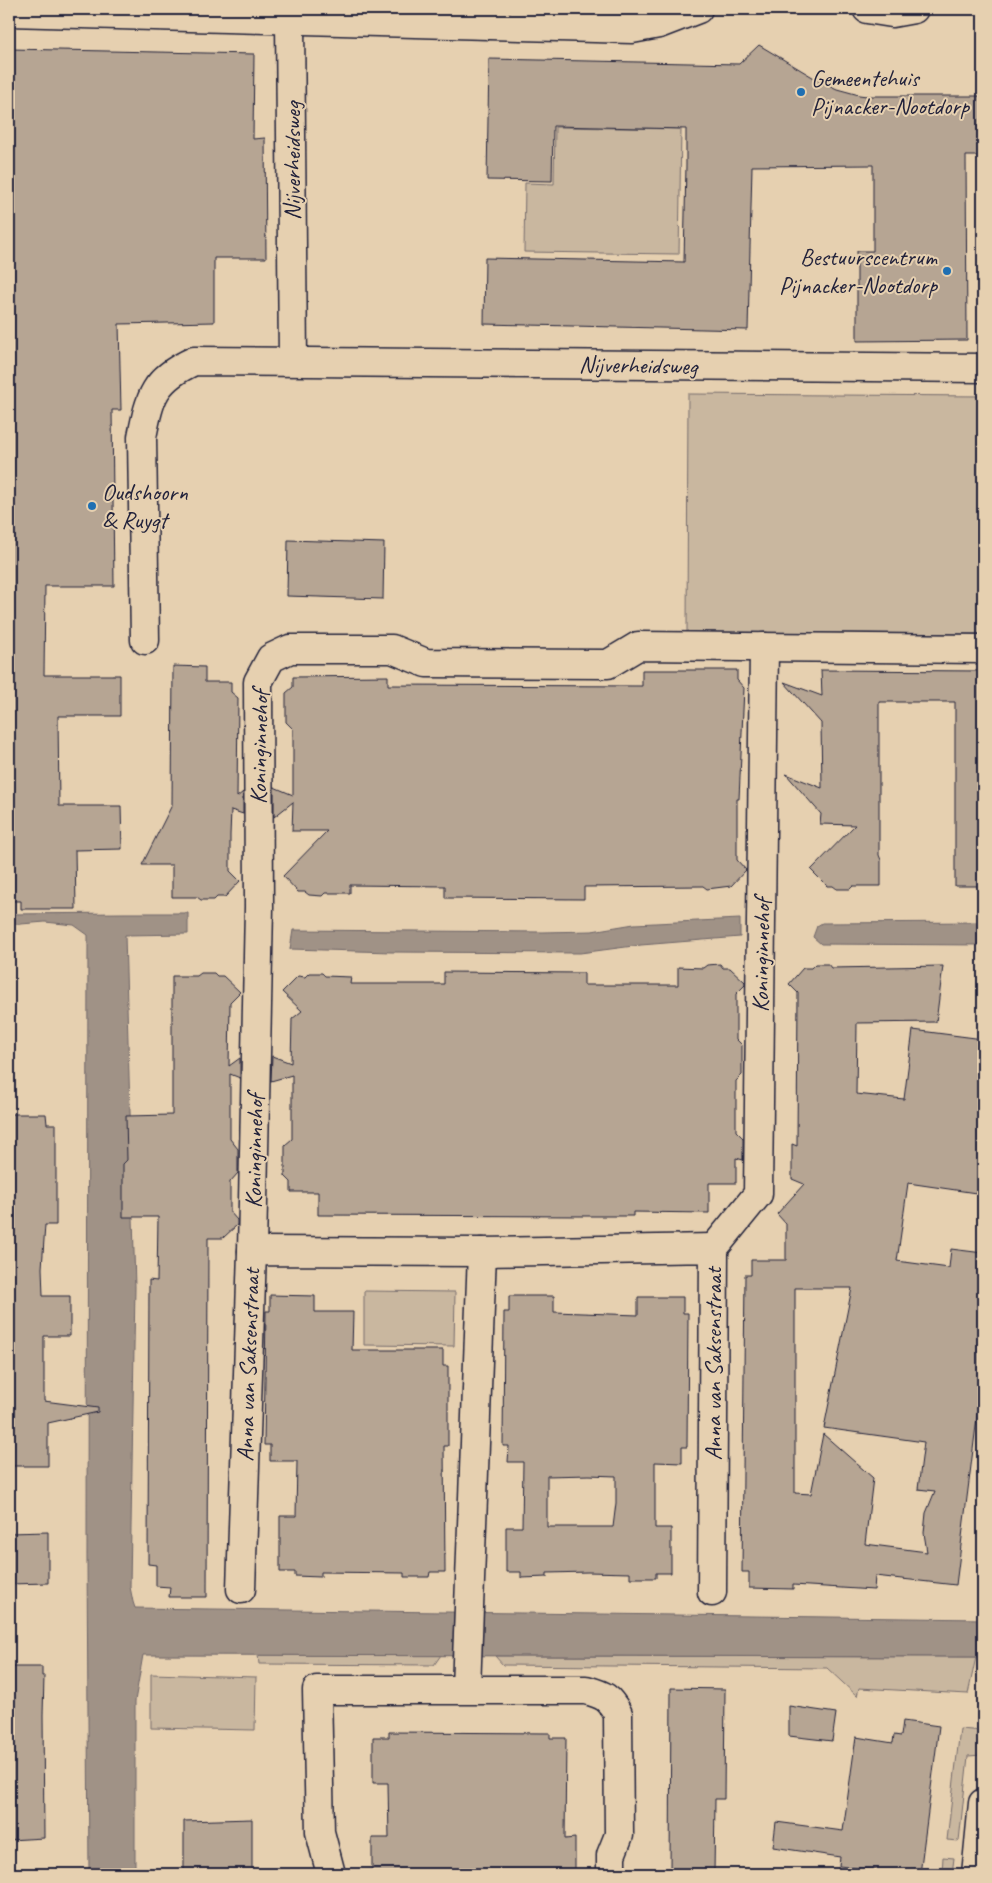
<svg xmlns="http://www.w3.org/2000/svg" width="992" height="1883" font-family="Caveat,sans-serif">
	<rect width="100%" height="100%" fill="#e6d0b0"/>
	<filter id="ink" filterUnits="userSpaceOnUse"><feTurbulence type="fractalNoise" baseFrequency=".02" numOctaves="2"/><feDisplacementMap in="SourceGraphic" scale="10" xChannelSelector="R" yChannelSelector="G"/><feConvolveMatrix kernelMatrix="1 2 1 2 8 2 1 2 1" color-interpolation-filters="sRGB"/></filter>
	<g filter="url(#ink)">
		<!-- green -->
		<g fill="#c9b79f" stroke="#766c6d">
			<path d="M 555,127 L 681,129 L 679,254 L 524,252 L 525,183 L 554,184 Z"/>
			<path d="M 688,394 L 983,396 L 983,634 L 687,632 Z"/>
			<path d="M 364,1291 L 455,1292 L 454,1346 L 364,1345 Z"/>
			<path d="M 258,1655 L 441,1655 L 434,1665 L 259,1664 Z"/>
			<path d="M 495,1656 L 976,1657 L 968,1694 L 859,1688 L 857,1696 L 827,1668 L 503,1665 Z"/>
			<path d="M 151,1674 L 256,1677 L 255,1730 L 151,1728 Z"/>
			<path d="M 960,1729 L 983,1731 L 982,1755 L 968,1756 L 959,1841 L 947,1840 Z"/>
			<path d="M 943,1857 L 954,1858 L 952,1874 L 942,1874 Z"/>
		</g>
		<!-- water -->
		<g fill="#a09286" stroke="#6e6568">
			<path d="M 124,913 L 188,913 L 188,934 L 125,935 L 135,1287 L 130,1587 L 133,1602 L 135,1608 L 983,1619 L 983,1657 L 143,1655 L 135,1701 L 135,1874 L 89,1874 L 87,1557 L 88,935 L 74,925 L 45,922 L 9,925 L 9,914 Z"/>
			<path d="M 740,919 L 740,937 L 641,945 L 580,953 L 391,952 L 290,949 L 293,930 L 542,932 L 592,931 L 634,924 Z"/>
			<path d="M 983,922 L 983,945 L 821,944 L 813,937 L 817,926 L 822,923 Z"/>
		</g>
		<!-- building -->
		<g fill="#b6a593" stroke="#22223b" fill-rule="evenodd">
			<path d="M 759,45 L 816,79 L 837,89 L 859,95 L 867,96 L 983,96 L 983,156 L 966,156 L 967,340 L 857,341 L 857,251 L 873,251 L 873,165 L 752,166 L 748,330 L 484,324 L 485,258 L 684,262 L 686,165 L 686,129 L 553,126 L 552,181 L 487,180 L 489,59 L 739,64 Z"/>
			<path d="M 10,49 L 254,54 L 253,139 L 265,138 L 266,258 L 214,258 L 214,322 L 119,324 L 121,410 L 112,410 L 114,586 L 45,586 L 44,675 L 120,675 L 120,716 L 58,716 L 59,806 L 121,806 L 122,849 L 75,850 L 76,909 L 21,909 L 21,901 L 9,901 L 9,63 L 10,63 Z"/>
			<path d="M 288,540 L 384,543 L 383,599 L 287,596 Z"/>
			<path d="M 173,666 L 205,667 L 205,682 L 231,682 L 231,692 L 238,698 L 237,797 L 243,792 L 243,814 L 231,810 L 230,835 L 230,871 L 240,881 L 225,897 L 217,897 L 214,900 L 201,900 L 197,897 L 172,897 L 172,865 L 142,865 L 172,805 Z"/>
			<path d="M 642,670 L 737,670 L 737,680 L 744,688 L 739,799 L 737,799 L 737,860 L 746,870 L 731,886 L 707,889 L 703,886 L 584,887 L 584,899 L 445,898 L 445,886 L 350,885 L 350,893 L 325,893 L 322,896 L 309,895 L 305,892 L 298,892 L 283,876 L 327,831 L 292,831 L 293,802 L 274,817 L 274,787 L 293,795 L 293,729 L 286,722 L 286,693 L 293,687 L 293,677 L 388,676 L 388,685 L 642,686 Z"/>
			<path d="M 821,670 L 983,671 L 983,886 L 955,886 L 955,702 L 879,702 L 879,855 L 881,860 L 881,886 L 853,886 L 850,889 L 837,889 L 833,886 L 827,886 L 811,870 L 855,825 L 820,824 L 821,814 L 786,774 L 822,788 L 821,723 L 784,682 L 822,696 Z"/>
			<path d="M 720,964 L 723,968 L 730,968 L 745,982 L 745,985 L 736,994 L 736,1039 L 742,1045 L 742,1075 L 736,1081 L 736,1131 L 743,1138 L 743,1160 L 736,1158 L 736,1183 L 709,1183 L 709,1213 L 633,1212 L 633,1216 L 584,1216 L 318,1215 L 318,1192 L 291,1192 L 291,1182 L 285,1176 L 285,1145 L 292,1139 L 292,1075 L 271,1081 L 272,1056 L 291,1063 L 292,1019 L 302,1011 L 282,992 L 298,976 L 305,977 L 309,973 L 322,973 L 325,976 L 351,977 L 350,984 L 444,984 L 444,972 L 584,973 L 584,985 L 678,985 L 678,967 L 703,968 L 707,965 Z"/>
			<path d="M 815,964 L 828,964 L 831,968 L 943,966 L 936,1022 L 857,1023 L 856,1094 L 904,1099 L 913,1030 L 983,1039 L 983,1194 L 908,1183 L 897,1261 L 949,1268 L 951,1249 L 983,1253 L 983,1370 L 956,1585 L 875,1576 L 874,1590 L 793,1585 L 793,1589 L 749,1588 L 749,1572 L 742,1572 L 745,1275 L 751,1275 L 751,1260 L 786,1260 L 786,1224 L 777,1214 L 804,1184 L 792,1179 L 792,1144 L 797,1146 L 798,993 L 789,984 L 803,968 L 811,968 ZM 795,1288 L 852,1288 L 824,1428 L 924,1442 L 918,1489 L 935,1491 L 926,1513 L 924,1533 L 927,1552 L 865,1544 L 873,1478 L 823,1434 L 811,1494 L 795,1493 Z"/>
			<path d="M 201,973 L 214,973 L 217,976 L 223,976 L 240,992 L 230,1002 L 229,1066 L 240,1058 L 240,1078 L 230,1074 L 230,1139 L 238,1149 L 238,1173 L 230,1182 L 230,1212 L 237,1220 L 237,1225 L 223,1238 L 208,1238 L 207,1597 L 169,1597 L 170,1587 L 156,1586 L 156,1565 L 148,1564 L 149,1280 L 157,1281 L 158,1217 L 123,1217 L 123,1164 L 127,1160 L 126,1116 L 172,1115 L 172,976 L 197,976 Z"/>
			<path d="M 9,1114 L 46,1114 L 47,1124 L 56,1124 L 56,1225 L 45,1225 L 42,1268 L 43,1296 L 70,1296 L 70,1336 L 44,1336 L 44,1401 L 98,1408 L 98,1412 L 48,1423 L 48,1466 L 9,1466 Z"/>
			<path d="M 270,1295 L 315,1296 L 315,1312 L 353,1312 L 352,1350 L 443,1350 L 443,1366 L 448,1366 L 448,1446 L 444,1446 L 445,1572 L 430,1572 L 429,1577 L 404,1577 L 404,1573 L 321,1572 L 321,1577 L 295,1576 L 295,1572 L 280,1572 L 280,1516 L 296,1516 L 297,1461 L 270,1461 L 270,1445 L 264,1445 L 266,1311 L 270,1311 Z"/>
			<path d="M 509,1296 L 554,1296 L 554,1312 L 638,1315 L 638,1297 L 683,1297 L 683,1313 L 688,1313 L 687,1447 L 682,1447 L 682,1463 L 655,1462 L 655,1528 L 671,1528 L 671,1573 L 656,1573 L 656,1578 L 630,1578 L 630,1573 L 588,1572 L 547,1573 L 547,1577 L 521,1578 L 521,1572 L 506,1572 L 506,1527 L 522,1527 L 523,1462 L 508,1462 L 509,1446 L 503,1446 L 504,1312 L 509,1312 ZM 589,1475 L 616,1476 L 616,1503 L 613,1527 L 547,1527 L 547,1476 Z"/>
			<path d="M 48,1532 L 48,1583 L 9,1584 L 9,1533 Z"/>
			<path d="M 9,1667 L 42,1667 L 42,1676 L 44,1676 L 43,1715 L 44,1838 L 9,1840 Z"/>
			<path d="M 671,1688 L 725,1689 L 724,1799 L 715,1799 L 714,1874 L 670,1874 Z"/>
			<path d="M 789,1706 L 836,1713 L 832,1741 L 789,1736 Z"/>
			<path d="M 903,1721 L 939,1726 L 920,1874 L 884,1874 L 884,1871 L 839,1866 L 840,1857 L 773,1847 L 776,1822 L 843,1831 L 856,1737 L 893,1743 L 894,1735 L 901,1736 Z"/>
			<path d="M 389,1732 L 550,1733 L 550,1738 L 566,1738 L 565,1839 L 575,1838 L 575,1874 L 372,1874 L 372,1838 L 389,1838 L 388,1783 L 373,1783 L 373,1737 L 389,1737 Z"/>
			<path d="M 252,1819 L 252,1874 L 184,1874 L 184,1821 Z"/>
		</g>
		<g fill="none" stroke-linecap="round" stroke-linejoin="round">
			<defs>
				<g id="minor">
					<path d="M 867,9 L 892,13 L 914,9"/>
					<path d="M 9,12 L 632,29 L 659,24 L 698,9"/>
					<path d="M 290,21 L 293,361"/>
					<path d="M 145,640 L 142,437 C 150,396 154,379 194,361 L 983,368"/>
					<path d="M 714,1248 L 758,1194 L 764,647"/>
					<path d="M 252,1251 L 259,907 L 258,682 L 271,658 L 290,649 L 392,649 L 426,663 L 608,664 L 638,646 L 983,649"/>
					<path d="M 241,1589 L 252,1251 L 482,1252 L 714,1248 L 712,1592"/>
					<path d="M 466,1689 L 482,1252"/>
					<path d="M 331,1874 L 320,1832 L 317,1690 L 586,1690 C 604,1695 609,1697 618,1714 L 619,1835 L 611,1855 L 611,1874"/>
					<path d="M 976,1874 L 983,1803"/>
				</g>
			</defs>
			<!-- minor casing -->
			<use href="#minor" stroke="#22223b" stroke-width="31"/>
			<!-- minor -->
			<use href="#minor" stroke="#e6d0b0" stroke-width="28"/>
		</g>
	</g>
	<!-- markers -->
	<g fill="#1f6fb2" stroke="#e6d0b0" stroke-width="2">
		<circle cx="801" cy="92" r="5"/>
		<circle cx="947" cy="271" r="5"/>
		<circle cx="92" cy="506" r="5"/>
	</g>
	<g text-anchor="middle" stroke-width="4" stroke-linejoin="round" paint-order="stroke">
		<!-- poi labels -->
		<g font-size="24" fill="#22223b" stroke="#e6d0b0" text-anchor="start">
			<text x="811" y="86">Gemeentehuis<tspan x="811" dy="28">Pijnacker-Nootdorp</tspan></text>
			<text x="937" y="265" text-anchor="end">Bestuurscentrum<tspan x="937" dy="28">Pijnacker-Nootdorp</tspan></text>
			<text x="102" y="500">Oudshoorn<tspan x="102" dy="28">&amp; Ruygt</tspan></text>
		</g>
		<!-- street labels -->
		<g font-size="24" fill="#22223b" stroke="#e6d0b0">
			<text transform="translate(292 161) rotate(-90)" y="8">Nijverheidsweg</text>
			<text transform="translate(638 365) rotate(1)" y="8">Nijverheidsweg</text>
			<text transform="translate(259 747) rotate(-89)" y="8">Koninginnehof</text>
			<text transform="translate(761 955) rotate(-89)" y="8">Koninginnehof</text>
			<text transform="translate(254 1151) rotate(-89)" y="8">Koninginnehof</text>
			<text transform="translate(713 1364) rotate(-90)" y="8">Anna van Saksenstraat</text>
			<text transform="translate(248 1365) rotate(-88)" y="8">Anna van Saksenstraat</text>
		</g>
	</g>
	<!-- margin -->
	<rect width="992" height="1883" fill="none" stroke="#e6d0b0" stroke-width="30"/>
	<rect x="15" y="15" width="962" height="1853" fill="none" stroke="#22223b" stroke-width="2" filter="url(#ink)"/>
</svg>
